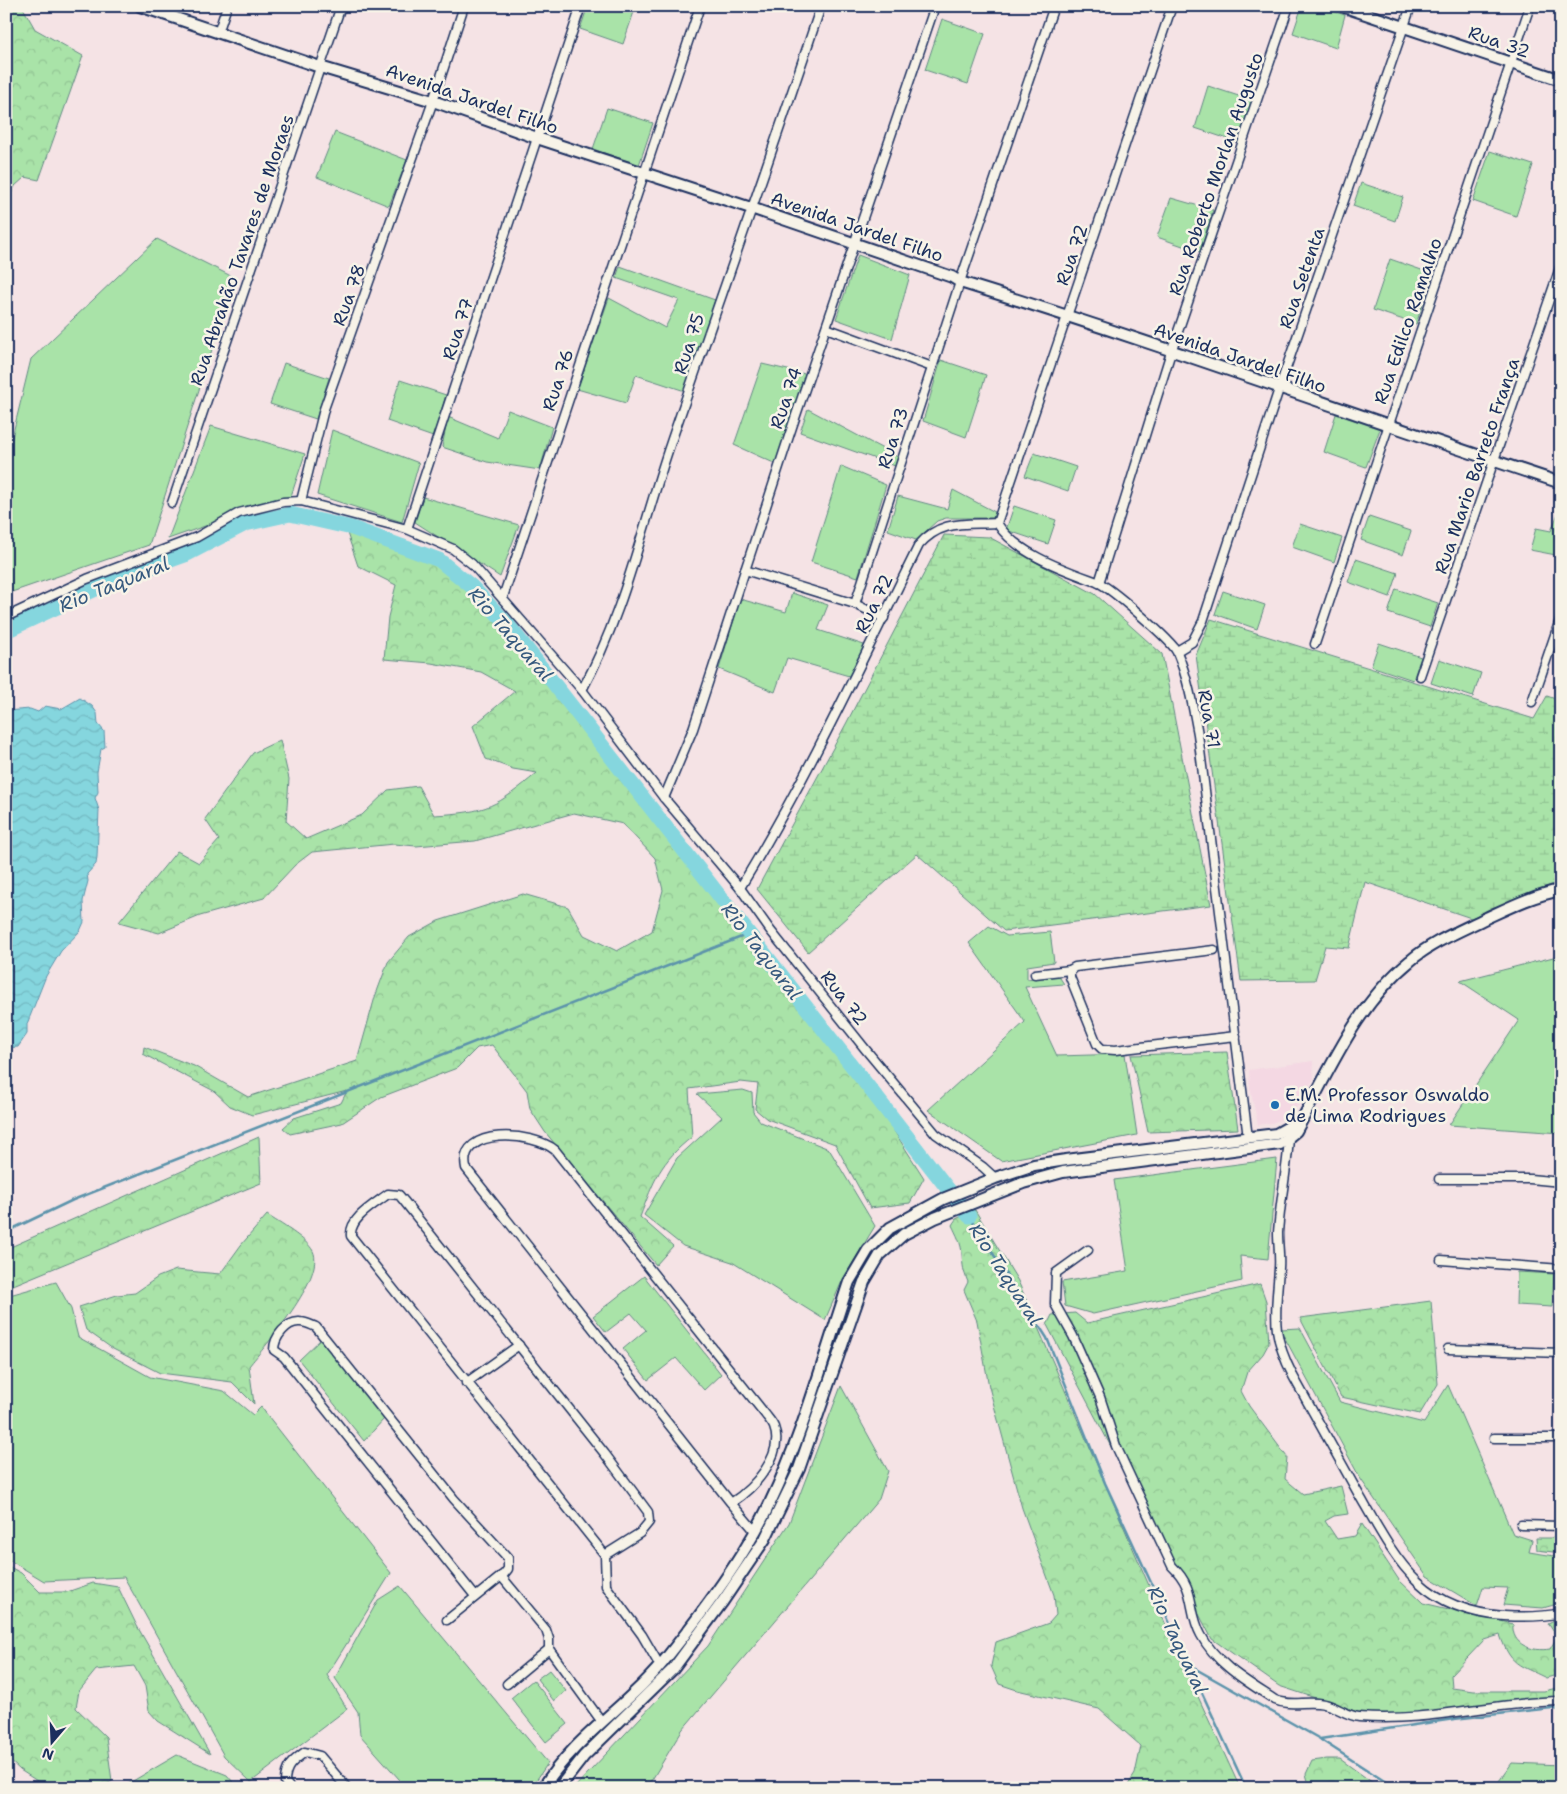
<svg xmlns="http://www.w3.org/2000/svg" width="1567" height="1794" font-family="'Shantell Sans',sans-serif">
	<defs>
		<pattern id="forest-crowns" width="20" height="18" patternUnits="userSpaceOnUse" patternTransform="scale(1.25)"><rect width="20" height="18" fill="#a9e3a8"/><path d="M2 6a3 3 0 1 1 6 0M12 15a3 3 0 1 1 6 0" fill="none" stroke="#91c393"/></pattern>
		<pattern id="wetland-marsh" width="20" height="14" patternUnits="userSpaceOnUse" patternTransform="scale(1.25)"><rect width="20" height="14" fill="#a9e3a8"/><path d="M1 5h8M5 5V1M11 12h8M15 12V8" fill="none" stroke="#91c393"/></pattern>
		<pattern id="water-waves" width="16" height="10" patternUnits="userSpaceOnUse" patternTransform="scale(1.25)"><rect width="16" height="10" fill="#85d6de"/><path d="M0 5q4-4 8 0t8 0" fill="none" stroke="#72b8c1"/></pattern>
	</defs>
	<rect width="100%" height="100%" fill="#f5e3e5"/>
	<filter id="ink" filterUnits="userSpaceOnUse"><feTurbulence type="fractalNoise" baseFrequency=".02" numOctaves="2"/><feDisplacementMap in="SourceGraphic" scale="10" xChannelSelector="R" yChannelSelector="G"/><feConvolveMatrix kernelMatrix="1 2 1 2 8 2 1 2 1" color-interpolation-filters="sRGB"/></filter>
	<g filter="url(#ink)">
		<!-- built -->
		<path fill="#f4d8e3" d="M 1313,1061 L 1314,1078 L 1301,1103 L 1284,1118 L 1272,1123 L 1258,1125 L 1250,1088 L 1249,1070 Z"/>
		<!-- grass -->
		<g fill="#a9e3a8" stroke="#628983">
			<path d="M 588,6 L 636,6 L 623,44 L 580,29 Z"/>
			<path d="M 1302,6 L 1316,6 L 1345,15 L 1336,48 L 1293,33 Z"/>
			<path d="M 942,19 L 985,34 L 968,84 L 925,70 Z"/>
			<path d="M 1208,86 L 1254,101 L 1240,143 L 1195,128 Z"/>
			<path d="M 607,108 L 653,123 L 639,165 L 593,149 Z"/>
			<path d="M 335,132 L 407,160 L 389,206 L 317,177 Z"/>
			<path d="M 1490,151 L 1533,165 L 1516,216 L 1473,201 Z"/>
			<path d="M 1361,183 L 1403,197 L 1395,221 L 1353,206 Z"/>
			<path d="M 1171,198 L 1213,210 L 1200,252 L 1157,237 Z"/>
			<path d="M 157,239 L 235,278 L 149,545 L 6,594 L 6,462 L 31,359 Z"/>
			<path d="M 858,255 L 910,275 L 892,339 L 836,319 Z"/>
			<path d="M 1390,259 L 1433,274 L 1416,324 L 1373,310 Z"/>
			<path d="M 620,266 L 715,300 L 685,391 L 636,375 L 626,403 L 577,389 L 609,298 L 665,328 L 679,300 L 616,278 Z"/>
			<path d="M 941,360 L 986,375 L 966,437 L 923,421 Z"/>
			<path d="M 284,363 L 329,378 L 316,419 L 270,404 Z"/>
			<path d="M 762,364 L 805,374 L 776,464 L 734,445 Z"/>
			<path d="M 400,380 L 446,395 L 433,437 L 387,421 Z"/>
			<path d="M 808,409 L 898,457 L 895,466 L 800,432 Z"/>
			<path d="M 508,410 L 552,427 L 540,470 L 487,462 L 442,447 L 448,417 L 498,438 Z"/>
			<path d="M 1336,414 L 1380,429 L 1366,467 L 1324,452 Z"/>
			<path d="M 211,426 L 305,454 L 291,496 L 168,539 Z"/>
			<path d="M 332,430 L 419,463 L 402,522 L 317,495 Z"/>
			<path d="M 1034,453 L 1076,467 L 1068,491 L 1025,476 Z"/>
			<path d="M 841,466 L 886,485 L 858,577 L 811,562 Z"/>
			<path d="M 953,490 L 995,512 L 993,518 L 946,518 L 937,521 L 916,540 L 888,530 L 898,496 L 947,509 Z"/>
			<path d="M 423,497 L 519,525 L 500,577 L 415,522 Z"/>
			<path d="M 1014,506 L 1056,520 L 1048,544 L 1006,530 Z"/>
			<path d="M 1561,506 L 1561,556 L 1530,550 L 1536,528 L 1551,531 Z"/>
			<path d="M 1369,517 L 1411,531 L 1403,555 L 1361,540 Z"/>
			<path d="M 1300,524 L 1342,538 L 1334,562 L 1292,547 Z"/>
			<path d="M 1356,559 L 1398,573 L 1390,597 L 1348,582 Z"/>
			<path d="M 1396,589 L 1438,603 L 1430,627 L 1388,613 Z"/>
			<path d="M 1223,591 L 1265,605 L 1257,629 L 1215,614 Z"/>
			<path d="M 792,593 L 828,605 L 818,630 L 867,646 L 849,676 L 787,658 L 775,692 L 719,669 L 740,599 L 786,612 Z"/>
			<path d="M 1379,643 L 1421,657 L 1413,680 L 1371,666 Z"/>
			<path d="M 1439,659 L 1481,673 L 1473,697 L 1431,683 Z"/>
			<path d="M 989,926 L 1007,936 L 1050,932 L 1054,962 L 1027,966 L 1027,979 L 1058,975 L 1064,984 L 1025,987 L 1057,1056 L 1125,1054 L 1137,1135 L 1001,1161 L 928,1110 L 1025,1022 L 969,943 Z"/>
			<path d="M 1561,955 L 1561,1133 L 1449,1125 L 1519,1020 L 1460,981 Z"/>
			<path d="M 743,1090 L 752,1093 L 753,1112 L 761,1122 L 829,1149 L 875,1226 L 843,1279 L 825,1320 L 732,1262 L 683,1246 L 644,1215 L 677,1158 L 722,1117 L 697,1094 Z"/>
			<path d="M 1277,1159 L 1268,1259 L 1240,1256 L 1242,1281 L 1093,1314 L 1065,1306 L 1062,1282 L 1128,1271 L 1114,1180 Z"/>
			<path d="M 1517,1272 L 1554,1274 L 1552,1307 L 1516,1305 Z"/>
			<path d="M 644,1276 L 721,1374 L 704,1390 L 676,1358 L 648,1380 L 623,1349 L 646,1330 L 631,1313 L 606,1332 L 593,1316 Z"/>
			<path d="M 56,1282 L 71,1309 L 78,1337 L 150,1377 L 224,1391 L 253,1415 L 261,1407 L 391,1573 L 327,1675 L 347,1709 L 251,1782 L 224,1756 L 124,1577 L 44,1581 L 6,1558 L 6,1296 Z"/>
			<path d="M 1300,1328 L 1340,1402 L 1424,1423 L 1448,1385 L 1513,1534 L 1532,1540 L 1529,1552 L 1561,1557 L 1561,1603 L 1543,1608 L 1503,1605 L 1508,1588 L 1483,1587 L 1477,1606 L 1427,1576 L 1360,1478 L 1280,1329 Z"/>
			<path d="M 321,1339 L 384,1419 L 364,1441 L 299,1360 Z"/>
			<path d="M 841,1386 L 888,1471 L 879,1499 L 682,1730 L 647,1788 L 574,1788 L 708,1646 L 789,1523 Z"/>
			<path d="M 400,1586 L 548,1763 L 531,1788 L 407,1788 L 360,1735 L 358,1712 L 335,1678 L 378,1600 Z"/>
			<path d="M 549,1670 L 566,1691 L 554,1701 L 537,1679 Z"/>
			<path d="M 533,1680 L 568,1724 L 546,1742 L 511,1698 Z"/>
			<path d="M 177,1755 L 227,1775 L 238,1788 L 121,1788 Z"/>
			<path d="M 1512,1763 L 1561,1765 L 1561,1788 L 1494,1788 Z"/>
		</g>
		<!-- forest -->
		<g fill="url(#forest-crowns)" stroke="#628983">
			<path d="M 6,6 L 22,6 L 35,29 L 83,56 L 39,180 L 25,177 L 15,186 L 6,204 Z"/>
			<path d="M 347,533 L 380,542 L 436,564 L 471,588 L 766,952 L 817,1029 L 875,1101 L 924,1178 L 910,1203 L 870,1208 L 835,1144 L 767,1119 L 755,1109 L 758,1084 L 741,1082 L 689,1089 L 692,1137 C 660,1162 654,1180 640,1217 L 673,1246 L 656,1265 L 545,1132 L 530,1109 L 527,1091 L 492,1045 L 477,1048 L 457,1068 L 381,1097 L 342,1123 L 290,1134 L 283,1128 L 294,1118 L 341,1103 L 347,1091 L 252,1115 L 230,1106 L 214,1091 L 143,1054 L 144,1047 L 194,1066 L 248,1097 L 357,1061 L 375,997 L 388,962 L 409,937 L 438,921 L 523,894 L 568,907 L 584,935 L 617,951 L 652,931 L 663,890 L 655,858 L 623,824 L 574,813 L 475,841 L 416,846 L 394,844 L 312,852 L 295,865 L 264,898 L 200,916 L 159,933 L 119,922 L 177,851 L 199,863 L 219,840 L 205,819 L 253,753 L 280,740 L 289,779 L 286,821 L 306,839 L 362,815 L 388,790 L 418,786 L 434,815 C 488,812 496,807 537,773 L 513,769 L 486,759 L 473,726 L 515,691 L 481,672 L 431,663 L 384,659 L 388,617 L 396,585 L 358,566 Z"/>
			<path d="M 1227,1052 L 1238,1129 L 1148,1132 L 1131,1055 Z"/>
			<path d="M 259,1137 L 261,1183 L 6,1288 L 6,1249 Z"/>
			<path d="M 975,1210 L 1018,1281 L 1178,1653 L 1240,1788 L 1126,1788 L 1135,1774 L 1141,1746 L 1099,1709 L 1017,1690 L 999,1684 L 991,1666 L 996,1642 L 1049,1623 L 1056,1615 L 1054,1595 L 1022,1508 L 989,1387 L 977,1321 L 964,1290 L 968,1282 C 963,1270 963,1267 962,1255 C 962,1244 956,1234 952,1225 L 956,1219 Z"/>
			<path d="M 267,1215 C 279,1223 307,1239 313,1251 C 326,1277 265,1346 249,1366 L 254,1404 L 232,1382 L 160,1373 L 113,1349 L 86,1330 L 79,1307 L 117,1295 L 135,1293 L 158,1277 L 176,1270 L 220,1274 L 241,1245 Z"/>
			<path d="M 1260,1284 L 1266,1301 L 1269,1343 L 1263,1354 L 1247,1372 L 1241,1391 L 1249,1406 L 1287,1457 L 1285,1479 L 1303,1494 L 1341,1486 L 1348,1514 L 1334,1516 L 1325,1521 L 1337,1539 L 1355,1536 L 1362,1524 L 1399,1580 L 1423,1603 L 1513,1624 C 1511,1645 1532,1652 1550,1649 L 1557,1637 L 1548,1623 L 1561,1617 L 1561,1674 L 1546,1678 C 1518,1664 1511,1666 1500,1635 L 1484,1640 L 1451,1675 L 1452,1688 L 1474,1691 L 1544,1691 L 1561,1687 L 1561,1706 L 1537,1705 L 1428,1717 L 1361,1713 L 1279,1686 L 1212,1639 L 1047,1325 L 1052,1315 L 1075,1313 L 1087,1323 Z"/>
			<path d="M 1431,1301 L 1438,1384 L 1420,1414 L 1341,1397 L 1300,1318 Z"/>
			<path d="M 1536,1538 L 1561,1538 L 1561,1553 L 1537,1550 Z"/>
			<path d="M 6,1565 L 21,1573 L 40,1592 L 67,1592 L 93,1583 L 118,1587 L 137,1626 L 210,1754 L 158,1721 L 149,1711 L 145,1686 L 134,1666 L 96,1670 L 79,1691 L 76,1708 L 106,1737 L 112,1781 L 100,1788 L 48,1788 L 20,1770 L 6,1757 Z"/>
			<path d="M 1327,1759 L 1340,1759 L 1380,1788 L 1310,1788 L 1306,1774 L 1312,1761 Z"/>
		</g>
		<!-- wetland -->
		<g fill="url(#wetland-marsh)" stroke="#628983">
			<path d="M 944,535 L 989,537 L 1095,594 L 1162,654 L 1211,905 L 1004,931 L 917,854 L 808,952 L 757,889 L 846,724 Z"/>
			<path d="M 1211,619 L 1534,719 L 1547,696 L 1561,701 L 1561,881 L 1471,918 L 1365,882 L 1349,948 L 1325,946 L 1315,980 L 1241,981 L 1196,655 Z"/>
		</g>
		<!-- water -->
		<path fill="url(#water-waves)" stroke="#5b93ab" d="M 80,698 L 92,706 L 97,713 L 98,724 L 104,731 L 105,747 L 101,749 L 97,772 L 98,792 L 95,798 L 99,810 L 97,857 L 96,864 L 87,874 L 88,881 L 83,901 L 84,922 L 80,931 L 61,951 L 46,976 L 27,1024 L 27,1034 L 18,1047 L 6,1048 L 6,711 L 30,709 L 38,712 L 45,706 L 61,709 Z"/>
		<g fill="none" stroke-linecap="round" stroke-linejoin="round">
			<!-- stream -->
			<g stroke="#5b93ab" stroke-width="2.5">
				<path d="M 969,1216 L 1047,1338 L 1105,1483 L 1246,1788"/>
				<path d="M 6,1232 L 73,1200 L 749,934"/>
				<path d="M 1187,1664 L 1320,1739 L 1454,1719 L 1552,1708 L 1561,1711"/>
				<path d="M 1321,1740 L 1395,1788"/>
			</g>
			<!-- river -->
			<path stroke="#85d6de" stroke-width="15" d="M 6,631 L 115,580 L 185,555 L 245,524 L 290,514 L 352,528 L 439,560 L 471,586 L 509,626 L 969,1216"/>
			<defs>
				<g id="minor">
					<path d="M 218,33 L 227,6"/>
					<path d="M 826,328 L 932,367"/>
					<path d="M 301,501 L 324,409 L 433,101 L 464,6"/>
					<path d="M 172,503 L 341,6"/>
					<path d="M 997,523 C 1016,554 1065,570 1097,582 C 1110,587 1172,641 1177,652 C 1188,678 1193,707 1198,734 L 1248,1138"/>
					<path d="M 997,523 L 1172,6"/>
					<path d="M 407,529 L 581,6"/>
					<path d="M 745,570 L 855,604 L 884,618"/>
					<path d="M 1099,583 L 1171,352 L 1289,6"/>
					<path d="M 503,597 L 700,6"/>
					<path d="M 855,604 L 960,282 L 1054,6"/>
					<path d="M 6,617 L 87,579 L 197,537 L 239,513 L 283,502 L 301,501 L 407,529 L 453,549 L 472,564 L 582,690 L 664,798 L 740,888 L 770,930 L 866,1050 L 936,1134 L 983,1167 L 995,1178"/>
					<path d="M 1315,644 L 1530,6"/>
					<path d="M 1177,651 L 1192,642 L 1203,621 L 1279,389 L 1411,6"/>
					<path d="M 1420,676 L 1561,265"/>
					<path d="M 582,690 C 624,614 642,527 670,445 C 720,299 772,153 821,6"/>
					<path d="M 1532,702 L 1561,617"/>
					<path d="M 664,798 L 693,729 L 792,427 L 935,6"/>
					<path d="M 740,888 C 808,777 862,660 919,545 C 941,519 966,525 997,523"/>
					<path d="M 1214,950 L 1075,967 L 1070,970 L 1070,977 L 1097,1044 L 1102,1049 L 1115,1050 L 1236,1036"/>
					<path d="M 1035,974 L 1070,970"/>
					<path d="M 1289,1138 C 1287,1170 1280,1202 1278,1233 C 1278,1245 1280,1257 1279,1268 C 1276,1315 1270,1331 1293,1376 C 1315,1415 1336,1454 1358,1493 C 1396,1559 1419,1610 1504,1616 C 1522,1617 1543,1617 1561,1613"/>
					<path d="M 1439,1179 L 1530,1179 L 1561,1182"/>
					<path d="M 1088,1250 L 1056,1273 L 1055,1304 L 1073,1336 L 1100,1397 L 1116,1446 L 1172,1566 C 1197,1590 1187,1609 1201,1635 C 1217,1665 1248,1682 1275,1700 C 1291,1707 1307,1700 1324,1704 C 1336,1706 1347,1716 1359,1717 C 1427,1723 1493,1702 1561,1701"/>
					<path d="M 1441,1260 L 1561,1269"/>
					<path d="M 1448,1349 L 1561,1353"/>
					<path d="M 466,1383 L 519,1345"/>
					<path d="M 1494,1438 L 1561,1438"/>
					<path d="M 731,1503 C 753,1489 785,1455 774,1427 C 772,1422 768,1418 765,1414 L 555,1150 C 534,1132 457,1126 466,1168 L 731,1503 L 755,1531"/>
					<path d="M 1521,1525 L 1561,1526"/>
					<path d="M 605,1555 L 640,1533 L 649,1522 L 648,1512 L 605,1454 L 404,1201 L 399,1195 L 388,1194 C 375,1204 349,1218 351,1236 L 605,1555 L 606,1586 L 642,1635 L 660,1666"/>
					<path d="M 501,1576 L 546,1630 L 549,1639 L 549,1649 L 602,1722"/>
					<path d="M 447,1620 L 504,1574 L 508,1569 L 508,1558 L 454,1499 L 316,1327 C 311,1325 306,1322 300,1322 C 287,1321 274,1337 274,1350 L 284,1357 L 475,1596"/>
					<path d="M 507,1684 L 549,1649"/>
					<path d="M 290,1788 L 285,1782 C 285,1766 293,1761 305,1752 L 320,1756 L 347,1788"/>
				</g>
				<g id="major">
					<path d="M 140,6 L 320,67 L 433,101 L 537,138 L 754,209 L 952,277 L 960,282 C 1162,344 1360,417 1561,483"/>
					<path d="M 1342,6 L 1561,80"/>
					<path d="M 543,1788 C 575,1736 631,1704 668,1656 C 704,1611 746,1555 770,1503 C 804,1432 824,1356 849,1282 L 868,1250 L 890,1228 L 943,1199 L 995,1178 L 1034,1165 L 1066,1160 L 1276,1134 L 1299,1121"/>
					<path d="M 559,1788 L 584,1756 L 673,1669 L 723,1601 L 765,1539 L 799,1469 L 864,1282 L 880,1255 L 904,1234 L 935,1218 L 1023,1183 L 1063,1172 L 1280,1144 L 1296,1131 C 1329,1072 1356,1005 1410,961 C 1432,942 1460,931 1486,918 C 1510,907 1534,895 1561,890"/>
				</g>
			</defs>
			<!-- minor casing -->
			<use href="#minor" stroke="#1b2f5e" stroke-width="11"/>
			<!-- major casing -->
			<use href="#major" stroke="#1b2f5e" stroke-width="14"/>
			<!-- minor -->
			<use href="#minor" stroke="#f7f3e8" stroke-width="8"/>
			<!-- major -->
			<use href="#major" stroke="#f7f3e8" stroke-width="10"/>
		</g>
	</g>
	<!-- markers -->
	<circle fill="#1f6fb2" stroke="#f7f3e8" stroke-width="2" cx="1275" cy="1105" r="5"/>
	<g text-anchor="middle" stroke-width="5" stroke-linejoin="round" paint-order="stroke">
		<!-- street labels -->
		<g font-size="18" fill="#1b2f5e" stroke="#f7f3e8">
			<text transform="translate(1499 42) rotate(19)" y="6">Rua 32</text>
			<text transform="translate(472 99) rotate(19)" y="6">Avenida Jardel Filho</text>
			<text transform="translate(1216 174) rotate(-71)" y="6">Rua Roberto Morlan Augusto</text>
			<text transform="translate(857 227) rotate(19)" y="6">Avenida Jardel Filho</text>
			<text transform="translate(242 250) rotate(-71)" y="6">Rua Abrahão Tavares de Moraes</text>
			<text transform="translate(1072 255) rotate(-71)" y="6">Rua 72</text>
			<text transform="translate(1302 278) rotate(-71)" y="6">Rua Setenta</text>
			<text transform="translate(349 295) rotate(-70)" y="6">Rua 78</text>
			<text transform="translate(1408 321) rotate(-71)" y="6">Rua Edilco Ramalho</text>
			<text transform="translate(458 329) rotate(-72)" y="6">Rua 77</text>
			<text transform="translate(689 344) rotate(-72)" y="6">Rua 75</text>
			<text transform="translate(1240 358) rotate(19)" y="6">Avenida Jardel Filho</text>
			<text transform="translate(558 380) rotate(-72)" y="6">Rua 76</text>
			<text transform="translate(786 398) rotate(-71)" y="6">Rua 74</text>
			<text transform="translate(893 438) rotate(-72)" y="6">Rua 73</text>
			<text transform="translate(1477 466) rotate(-71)" y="6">Rua Mario Barreto França</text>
			<text transform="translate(874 604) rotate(-64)" y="6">Rua 72</text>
			<text transform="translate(1209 719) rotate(80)" y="6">Rua 71</text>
			<text transform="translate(844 998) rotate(52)" y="6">Rua 72</text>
		</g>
		<!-- poi labels -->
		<g font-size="18" fill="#1b2f5e" stroke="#f7f3e8" text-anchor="start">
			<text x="1285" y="1101">E.M. Professor Oswaldo<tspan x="1285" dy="21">de Lima Rodrigues</tspan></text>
		</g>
		<!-- water labels -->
		<g font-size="19" font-style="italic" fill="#36597e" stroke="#f7f3e8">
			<text transform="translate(114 584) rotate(-22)" y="7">Rio Taquaral</text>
			<text transform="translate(511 634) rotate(49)" y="7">Rio Taquaral</text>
			<text transform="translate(762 951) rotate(52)" y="7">Rio Taquaral</text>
			<text transform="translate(1006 1274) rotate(57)" y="7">Rio Taquaral</text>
			<text transform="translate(1178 1640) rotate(65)" y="7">Rio Taquaral</text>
		</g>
	</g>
	<!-- margin -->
	<rect width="1567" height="1794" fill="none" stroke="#f7f3e8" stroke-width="25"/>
	<rect x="12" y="12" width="1542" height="1769" fill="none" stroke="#1b2f5e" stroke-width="2" filter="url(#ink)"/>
	<!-- north arrow -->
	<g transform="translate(52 1742) rotate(199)" stroke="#f7f3e8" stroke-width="4" paint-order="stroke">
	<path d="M0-4L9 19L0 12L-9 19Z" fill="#1b2f5e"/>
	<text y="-8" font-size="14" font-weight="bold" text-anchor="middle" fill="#1b2f5e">N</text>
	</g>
</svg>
